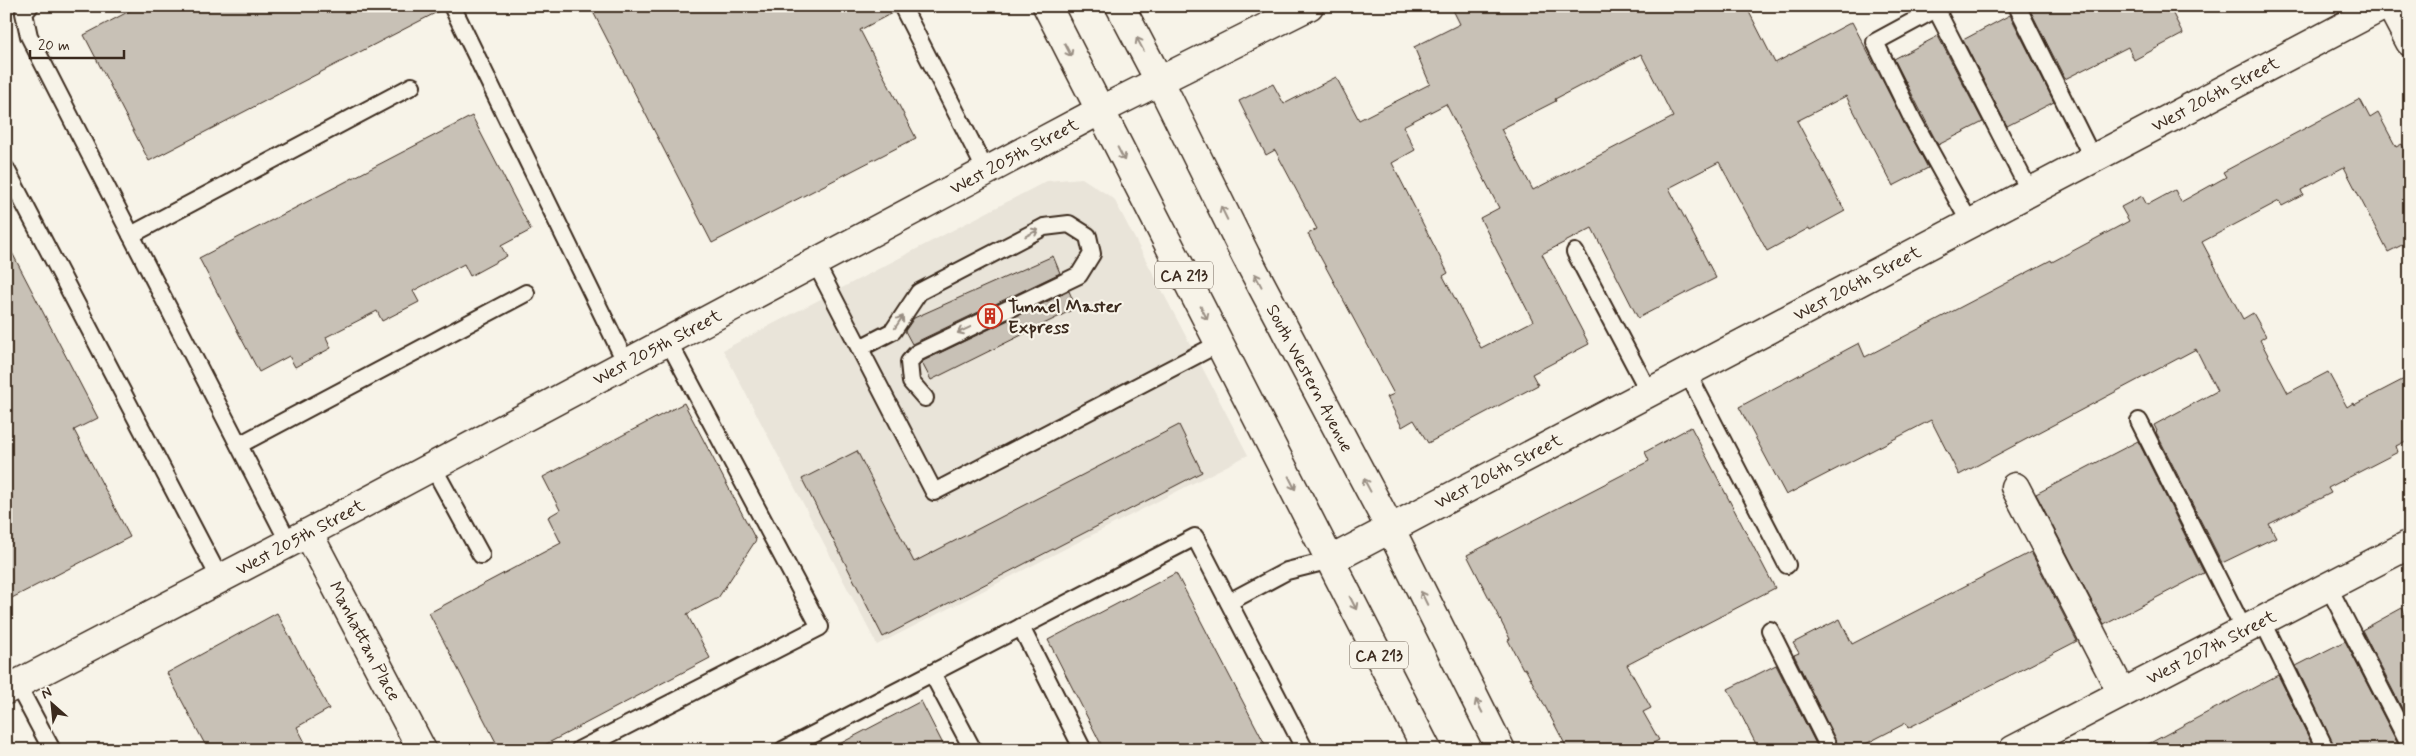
<svg xmlns="http://www.w3.org/2000/svg" width="2416" height="756" font-family="Mynerve,sans-serif">
	<rect width="100%" height="100%" fill="#f7f3e8"/>
	<filter id="ink" filterUnits="userSpaceOnUse"><feTurbulence type="fractalNoise" baseFrequency=".02" numOctaves="2"/><feDisplacementMap in="SourceGraphic" scale="10" xChannelSelector="R" yChannelSelector="G"/><feConvolveMatrix kernelMatrix="1 2 1 2 8 2 1 2 1" color-interpolation-filters="sRGB"/></filter>
	<g filter="url(#ink)">
		<!-- built -->
		<path fill="#e9e4d9" d="M 1082,178 L 1114,199 L 1248,455 L 877,645 L 723,350 L 1047,181 Z"/>
		<!-- building -->
		<g fill="#c8c1b6" stroke="#3b2a1e" fill-rule="evenodd">
			<path d="M 139,6 L 442,6 L 443,9 L 149,161 L 84,35 Z"/>
			<path d="M 590,6 L 892,6 L 894,12 L 860,30 L 916,138 L 712,243 Z"/>
			<path d="M 1451,6 L 1746,6 L 1775,63 L 1852,22 L 1928,168 L 1893,186 L 1846,96 L 1797,121 L 1845,211 L 1810,230 L 1809,228 L 1767,251 L 1719,162 L 1669,188 L 1716,278 L 1682,295 L 1638,318 L 1592,228 L 1542,254 L 1589,344 L 1532,374 L 1538,385 L 1428,443 L 1414,420 L 1402,427 L 1387,397 L 1394,394 L 1308,234 L 1317,229 L 1275,150 L 1266,155 L 1239,101 L 1273,84 L 1284,104 L 1336,77 L 1359,120 L 1430,84 L 1414,47 L 1460,24 ZM 1641,54 L 1673,117 L 1533,190 L 1501,129 L 1556,101 L 1555,99 ZM 1446,104 L 1499,208 L 1480,218 L 1533,321 L 1481,348 L 1443,276 L 1448,273 L 1392,163 L 1415,150 L 1403,126 Z"/>
			<path d="M 2028,6 L 2169,6 L 2183,34 L 2134,60 L 2128,47 L 2065,79 Z"/>
			<path d="M 2010,15 L 2054,102 L 2007,126 L 1963,40 Z"/>
			<path d="M 1938,36 L 1983,122 L 1938,145 L 1894,59 Z"/>
			<path d="M 2360,99 L 2370,118 L 2378,113 L 2396,147 L 2402,144 L 2410,160 L 2410,241 L 2388,252 L 2344,167 L 2301,190 L 2303,195 L 2282,206 L 2279,201 L 2202,242 L 2243,319 L 2253,313 L 2266,336 L 2260,340 L 2288,393 L 2328,372 L 2347,407 L 2353,403 L 2354,405 L 2410,376 L 2410,439 L 2396,446 L 2398,452 L 2328,488 L 2331,493 L 2269,524 L 2276,537 L 2222,563 L 2156,432 L 2157,431 L 2154,425 L 2217,391 L 2196,349 L 1959,475 L 1931,420 L 1786,495 L 1739,407 L 1859,343 L 1865,357 L 2051,260 L 2052,262 L 2129,221 L 2121,207 L 2142,196 L 2147,205 L 2175,190 L 2181,202 L 2226,177 L 2223,172 Z"/>
			<path d="M 472,116 L 531,230 L 501,246 L 507,256 L 470,276 L 464,264 L 413,291 L 419,302 L 382,321 L 377,311 L 326,337 L 331,348 L 295,367 L 289,356 L 259,372 L 199,258 Z"/>
			<path d="M 6,241 L 98,418 L 74,430 L 130,537 L 6,601 Z"/>
			<path d="M 1053,256 L 1060,273 L 912,344 L 905,331 L 914,318 Z"/>
			<path d="M 1069,291 L 1076,308 L 931,380 L 922,363 L 923,361 Z"/>
			<path d="M 684,403 L 756,540 L 718,598 L 687,614 L 710,658 L 535,750 L 500,750 L 429,613 L 561,543 L 548,517 L 560,510 L 543,477 Z"/>
			<path d="M 1179,425 L 1202,472 L 883,637 L 802,479 L 857,451 L 914,562 Z"/>
			<path d="M 1691,427 L 1775,588 L 1627,665 L 1651,708 L 1643,712 L 1659,740 L 1640,750 L 1568,750 L 1525,668 L 1523,669 L 1508,640 L 1510,639 L 1467,555 L 1649,461 L 1645,452 Z"/>
			<path d="M 2138,441 L 2204,573 L 2104,625 L 2036,494 Z"/>
			<path d="M 2031,552 L 2077,641 L 1908,728 L 1906,723 L 1854,750 L 1840,750 L 1794,655 L 1799,653 L 1793,643 L 1840,619 L 1852,644 Z"/>
			<path d="M 1176,573 L 1268,750 L 1104,750 L 1048,640 Z"/>
			<path d="M 2402,608 L 2410,623 L 2410,724 L 2362,630 Z"/>
			<path d="M 277,613 L 329,709 L 297,727 L 309,750 L 208,750 L 167,673 Z"/>
			<path d="M 2345,641 L 2401,750 L 2336,750 L 2296,666 Z"/>
			<path d="M 1776,665 L 1819,750 L 1759,750 L 1728,689 Z"/>
			<path d="M 2278,675 L 2315,750 L 2137,750 L 2227,702 Z"/>
			<path d="M 921,701 L 946,750 L 828,750 Z"/>
		</g>
		<g fill="none" stroke-linecap="round" stroke-linejoin="round">
			<defs>
				<g id="lane">
					<path d="M 30,6 L 24,13 L 29,36 L 289,543"/>
					<path d="M 452,6 L 626,363"/>
					<path d="M 902,6 L 986,171"/>
					<path d="M 1942,6 L 1936,9 L 2030,192"/>
					<path d="M 2017,6 L 2093,159"/>
					<path d="M 1936,9 L 1875,42 L 1913,120 L 1970,223"/>
					<path d="M 6,169 L 220,579"/>
					<path d="M 131,235 L 412,86"/>
					<path d="M 1575,252 L 1649,392"/>
					<path d="M 815,262 L 934,492 L 1220,343"/>
					<path d="M 860,348 L 893,331 L 919,292 L 1044,227 L 1069,224 L 1088,236 L 1092,254 L 1079,275 L 917,353 L 909,362 L 911,382 L 925,398"/>
					<path d="M 1687,372 L 1787,565"/>
					<path d="M 2139,421 L 2244,630"/>
					<path d="M 239,445 L 526,293"/>
					<path d="M 433,467 L 481,555"/>
					<path d="M 2328,586 L 2410,746"/>
					<path d="M 1229,602 L 1287,571 L 1331,560"/>
					<path d="M 2262,620 L 2326,750"/>
					<path d="M 1021,627 L 1083,750"/>
					<path d="M 1770,630 L 1830,750"/>
					<path d="M 932,673 L 973,750"/>
					<path d="M 17,684 L 52,750"/>
					<path d="M 579,750 L 820,627 L 668,341"/>
					<path d="M 783,750 L 1195,537 L 1305,750"/>
				</g>
				<g id="street">
					<path d="M 2391,6 L 2410,42"/>
					<path d="M 2015,487 L 2122,693"/>
					<path d="M 308,533 L 422,750"/>
					<path d="M 1331,560 L 2383,6"/>
					<path d="M 6,690 L 308,533 L 1099,111 L 1309,6"/>
					<path d="M 2013,750 L 2410,544"/>
				</g>
				<g id="primary">
					<path d="M 1047,6 L 1427,750"/>
					<path d="M 1120,6 L 1160,82 L 1246,256 L 1390,528 L 1501,750"/>
				</g>
			</defs>
			<!-- lane casing -->
			<use href="#lane" stroke="#3b2a1e" stroke-width="20"/>
			<!-- street casing -->
			<use href="#street" stroke="#3b2a1e" stroke-width="31"/>
			<!-- primary casing -->
			<use href="#primary" stroke="#3b2a1e" stroke-width="31"/>
			<!-- lane -->
			<use href="#lane" stroke="#f7f3e8" stroke-width="16"/>
			<!-- street -->
			<use href="#street" stroke="#f7f3e8" stroke-width="28"/>
			<!-- primary -->
			<use href="#primary" stroke="#f7f3e8" stroke-width="28"/>
		</g>
		<!-- one-way arrows -->
		<defs><path id="oneway-shaft" d="M-6 0H5M1.5-3L5.5 0L1.5 3" fill="none" stroke-width="1.6" stroke-linecap="round" stroke-linejoin="round" transform="scale(1.25)"/></defs>
		<g stroke="#998e83">
			<use href="#oneway-shaft" transform="translate(1140 44) rotate(-118)"/>
			<use href="#oneway-shaft" transform="translate(1068 50) rotate(63)"/>
			<use href="#oneway-shaft" transform="translate(1121 154) rotate(63)"/>
			<use href="#oneway-shaft" transform="translate(1224 213) rotate(-116)"/>
			<use href="#oneway-shaft" transform="translate(1032 233) rotate(-27)"/>
			<use href="#oneway-shaft" transform="translate(1258 280) rotate(-118)"/>
			<use href="#oneway-shaft" transform="translate(1204 313) rotate(63)"/>
			<use href="#oneway-shaft" transform="translate(899 322) rotate(-56)"/>
			<use href="#oneway-shaft" transform="translate(964 330) rotate(155)"/>
			<use href="#oneway-shaft" transform="translate(1292 483) rotate(63)"/>
			<use href="#oneway-shaft" transform="translate(1367 485) rotate(-118)"/>
			<use href="#oneway-shaft" transform="translate(1424 598) rotate(-116)"/>
			<use href="#oneway-shaft" transform="translate(1353 603) rotate(63)"/>
			<use href="#oneway-shaft" transform="translate(1479 706) rotate(-117)"/>
		</g>
	</g>
	<!-- icons -->
	<defs>
		<symbol id="building-ring" viewBox="-11 -11 22 22"><circle r="9.5" fill="#f7f3e8" stroke="#c8321e" stroke-width="1.5"/><path d="M-4-6H4V6H1V3H-1V6H-4ZM-2.5-4.3h1.7v1.8h-1.7ZM.8-4.3h1.7v1.8H.8ZM-2.5-1h1.7V.8h-1.7ZM.8-1h1.7V.8H.8Z" fill="#c8321e"/></symbol>
	</defs>
	<g fill-rule="evenodd">
		<use href="#building-ring" x="976" y="302" width="28" height="28"/>
	</g>
	<g text-anchor="middle" stroke-width="4.5" stroke-linejoin="round" paint-order="stroke">
		<!-- shield labels -->
		<g fill="#f7f3e8" stroke="#73665b" stroke-width="1">
			<rect x="1155" y="261.5" width="58" height="27" rx="4"/>
			<rect x="1350" y="641.5" width="58" height="27" rx="4"/>
		</g>
		<g font-size="16" font-weight="bold" fill="#3b2a1e">
			<text x="1184" y="281">CA 213</text>
			<text x="1379" y="661">CA 213</text>
		</g>
		<!-- street labels -->
		<g font-size="18" fill="#3b2a1e" stroke="#f7f3e8">
			<text transform="translate(2215 94) rotate(-28)" y="6">West 206th Street</text>
			<text transform="translate(1014 156) rotate(-28)" y="6">West 205th Street</text>
			<text transform="translate(1857 283) rotate(-28)" y="6">West 206th Street</text>
			<text transform="translate(657 347) rotate(-28)" y="6">West 205th Street</text>
			<text transform="translate(1310 378) rotate(62)" y="6">South Western Avenue</text>
			<text transform="translate(1498 471) rotate(-28)" y="6">West 206th Street</text>
			<text transform="translate(300 537) rotate(-28)" y="6">West 205th Street</text>
			<text transform="translate(365 641) rotate(62)" y="6">Manhattan Place</text>
			<text transform="translate(2211 647) rotate(-27)" y="6">West 207th Street</text>
		</g>
		<!-- poi labels -->
		<g font-size="18" font-weight="bold" fill="#3b2a1e" stroke="#f7f3e8" text-anchor="start">
			<text x="1008" y="312">Tunnel Master<tspan x="1008" dy="21">Express</tspan></text>
		</g>
	</g>
	<!-- margin -->
	<rect width="2416" height="756" fill="none" stroke="#f7f3e8" stroke-width="25"/>
	<rect x="12" y="12" width="2391" height="731" fill="none" stroke="#3b2a1e" stroke-width="2" filter="url(#ink)"/>
	<!-- north arrow -->
	<g transform="translate(52 704) rotate(333)" stroke="#f7f3e8" stroke-width="4" paint-order="stroke">
	<path d="M0-4L9 19L0 12L-9 19Z" fill="#3b2a1e"/>
	<text y="-8" font-size="14" font-weight="bold" text-anchor="middle" fill="#3b2a1e">N</text>
	</g>
	<!-- scale -->
	<path d="M30 50v8h94v-8" fill="none" stroke="#3b2a1e" stroke-width="2.5"/>
	<text x="38" y="50" font-size="15" fill="#3b2a1e" stroke="#f7f3e8" stroke-width="4" paint-order="stroke">20 m</text>
</svg>
